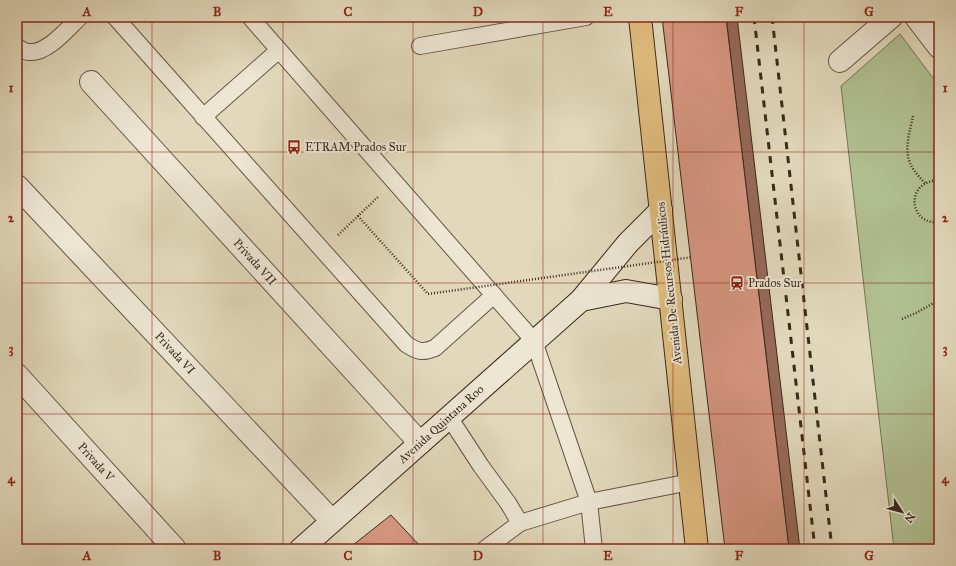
<svg xmlns="http://www.w3.org/2000/svg" width="956" height="566" font-family="'IM FELL Great Primer',serif">
	<rect width="100%" height="100%" fill="#e2d9bc"/>
	<filter id="stains"><feTurbulence type="fractalNoise" baseFrequency=".005" numOctaves="4"/><feColorMatrix values="0 0 0 0 .2 0 0 0 0 .09 0 0 0 0 .02 0 0 0 .5 -.17"/></filter>
	<radialGradient id="worn" r=".72"><stop offset=".6" stop-color="#630" stop-opacity="0"/><stop offset="1" stop-color="#630" stop-opacity=".3"/></radialGradient>
	<!-- green -->
	<path fill="#b1c092" stroke="#767458" d="M 900,34 L 939,86 L 939,549 L 894,549 L 841,86 Z"/>
	<g fill="none" stroke-linecap="round" stroke-linejoin="round">
		<defs>
			<g id="lane">
				<path d="M 115,17 L 406,344 C 418,352 422,353 435,348 L 494,295"/>
				<path d="M 250,17 L 534,341 L 589,502 L 520,523 L 508,503 L 481,466 L 449,417"/>
				<path d="M 420,46 L 586,17"/>
				<path d="M 17,47 C 20,49 25,52 29,52 C 47,54 67,29 80,17"/>
				<path d="M 203,117 L 279,50"/>
				<path d="M 485,549 L 520,523"/>
				<path d="M 594,549 L 589,502 L 690,482"/>
			</g>
			<g id="street">
				<path d="M 916,17 L 939,47"/>
				<path d="M 840,61 L 891,17"/>
				<path d="M 91,82 L 420,443"/>
				<path d="M 17,186 L 332,521"/>
				<path d="M 17,375 L 175,549"/>
			</g>
			<g id="secondary">
				<path d="M 581,300 L 626,291 L 671,299"/>
				<path d="M 301,549 L 581,300 L 628,243 L 661,210"/>
			</g>
			<path id="primary" d="M 640,17 L 697,549"/>
		</defs>
		<!-- lane casing -->
		<use href="#lane" stroke="#655545" stroke-width="18"/>
		<!-- street casing -->
		<use href="#street" stroke="#655545" stroke-width="24"/>
		<!-- secondary casing -->
		<use href="#secondary" stroke="#3b291d" stroke-width="24"/>
		<!-- primary casing -->
		<use href="#primary" stroke="#3b291d" stroke-width="24"/>
		<!-- path -->
		<g stroke="#3b291d" stroke-width="2.5" stroke-dasharray="1 2" stroke-linecap="butt">
			<path d="M 913,116 C 910,130 904,149 910,163 C 913,170 919,177 925,183"/>
			<path d="M 939,180 C 903,182 910,226 939,222"/>
			<path d="M 358,216 L 428,294"/>
			<path d="M 338,235 L 378,197"/>
			<path d="M 939,280 L 939,292"/>
			<path d="M 902,319 L 916,313 L 939,300"/>
		</g>
		<!-- lane -->
		<use href="#lane" stroke="#ece6d3" stroke-width="16"/>
		<!-- street -->
		<use href="#street" stroke="#ece6d3" stroke-width="22"/>
		<!-- secondary -->
		<use href="#secondary" stroke="#ece6d3" stroke-width="22"/>
		<!-- primary -->
		<use href="#primary" stroke="#e1bc7e" stroke-width="22"/>
		<!-- rail -->
		<g stroke="#3b291d" stroke-width="3" stroke-dasharray="7 7" stroke-linecap="butt">
			<path d="M 754,17 L 815,549"/>
			<path d="M 772,17 L 832,549"/>
		</g>
		<!-- path-bridge -->
		<path stroke="#3b291d" stroke-width="2.5" stroke-dasharray="1 2" stroke-linecap="butt" d="M 428,294 L 693,257"/>
	</g>
	<!-- shaded-wall -->
	<path fill="#96695a" stroke="#3b291d" d="M 726,17 L 737,17 L 800,549 L 789,549 Z"/>
	<!-- building -->
	<g fill="#d69680" stroke="#3b291d">
		<path d="M 662,17 L 726,17 L 789,549 L 725,549 Z"/>
		<path d="M 391,515 L 421,547 L 419,549 L 348,549 Z"/>
	</g>
	<!-- grid -->
	<path fill="none" stroke="#8f2418" stroke-width="1" stroke-opacity="0.55" d="M 152,17 L 152,549M 283,17 L 283,549M 413,17 L 413,549M 543,17 L 543,549M 673,17 L 673,549M 804,17 L 804,549M 17,152 L 939,152M 17,283 L 939,283M 17,414 L 939,414"/>
	<!-- icons -->
	<defs>
		<symbol id="bus-bare" viewBox="-9 -9 18 18"><path d="M-5-6H5V4H4V6H2V4H-2V6H-4V4H-5ZM-3.5-4V0h7V-4ZM-3.5 1.2v1.5H-2V1.2ZM2 1.2v1.5H3.5V1.2Z" fill="#8f2418" stroke="#ece6d3" stroke-width="2.5" paint-order="stroke"/></symbol>
		<symbol id="station-bare" viewBox="-9 -9 18 18"><path d="M-3-6H3Q5-6 5-4V2Q5 4 3 4L4.5 6H3L1.5 4h-3L-3 6H-4.5L-3 4Q-5 4-5 2V-4Q-5-6-3-6ZM-3.5-4v3h7v-3ZM-3.5 1v1.5H-2V1ZM2 1v1.5H3.5V1Z" fill="#8f2418" stroke="#ece6d3" stroke-width="2.5" paint-order="stroke"/></symbol>
	</defs>
	<g fill-rule="evenodd">
		<use href="#bus-bare" x="284" y="137" width="20" height="20"/>
		<use href="#station-bare" x="727" y="273" width="20" height="20"/>
	</g>
	<g text-anchor="middle" stroke-width="4" stroke-linejoin="round" paint-order="stroke">
		<!-- poi labels -->
		<g font-size="12" fill="#3b291d" stroke="#ece6d3" text-anchor="start">
			<text x="305" y="151">ETRAM Prados Sur</text>
			<text x="748" y="287">Prados Sur</text>
		</g>
		<!-- street labels -->
		<g font-size="12" fill="#3b291d" stroke="#ece6d3">
			<text transform="translate(255 262) rotate(48)" y="4">Privada VII</text>
			<text transform="translate(669 283) rotate(-96)" y="4">Avenida De Recursos Hidráulicos</text>
			<text transform="translate(175 353) rotate(47)" y="4">Privada VI</text>
			<text transform="translate(441 424) rotate(-42)" y="4">Avenida Quintana Roo</text>
			<text transform="translate(96 462) rotate(48)" y="4">Privada V</text>
		</g>
	</g>
	<!-- margin -->
	<rect width="956" height="566" fill="none" stroke="#e2d9bc" stroke-width="44"/>
	<!-- north arrow -->
	<g transform="translate(902 512) rotate(126)" stroke="#ece6d3" stroke-width="3" paint-order="stroke">
	<path d="M0-3L7 15L0 10L-7 15Z" fill="#3b291d"/>
	<text y="-6" font-size="11" font-weight="bold" text-anchor="middle" fill="#3b291d">N</text>
	</g>
	<rect x="22" y="22" width="912" height="522" fill="none" stroke="#8f2418" stroke-width="1.5"/>
	<g font-size="13" text-anchor="middle" font-weight="bold" fill="#8f2418">
		<text x="87" y="16">A</text>
		<text x="217" y="16">B</text>
		<text x="348" y="16">C</text>
		<text x="478" y="16">D</text>
		<text x="608" y="16">E</text>
		<text x="739" y="16">F</text>
		<text x="869" y="16">G</text>
		<text x="11" y="92">1</text>
		<text x="945" y="92">1</text>
		<text x="11" y="222">2</text>
		<text x="945" y="222">2</text>
		<text x="11" y="353">3</text>
		<text x="945" y="353">3</text>
		<text x="11" y="483">4</text>
		<text x="945" y="483">4</text>
		<text x="87" y="560">A</text>
		<text x="217" y="560">B</text>
		<text x="348" y="560">C</text>
		<text x="478" y="560">D</text>
		<text x="608" y="560">E</text>
		<text x="739" y="560">F</text>
		<text x="869" y="560">G</text>
	</g>
	<rect width="100%" height="100%" filter="url(#stains)"/>
	<rect width="100%" height="100%" fill="url(#worn)"/>
</svg>
